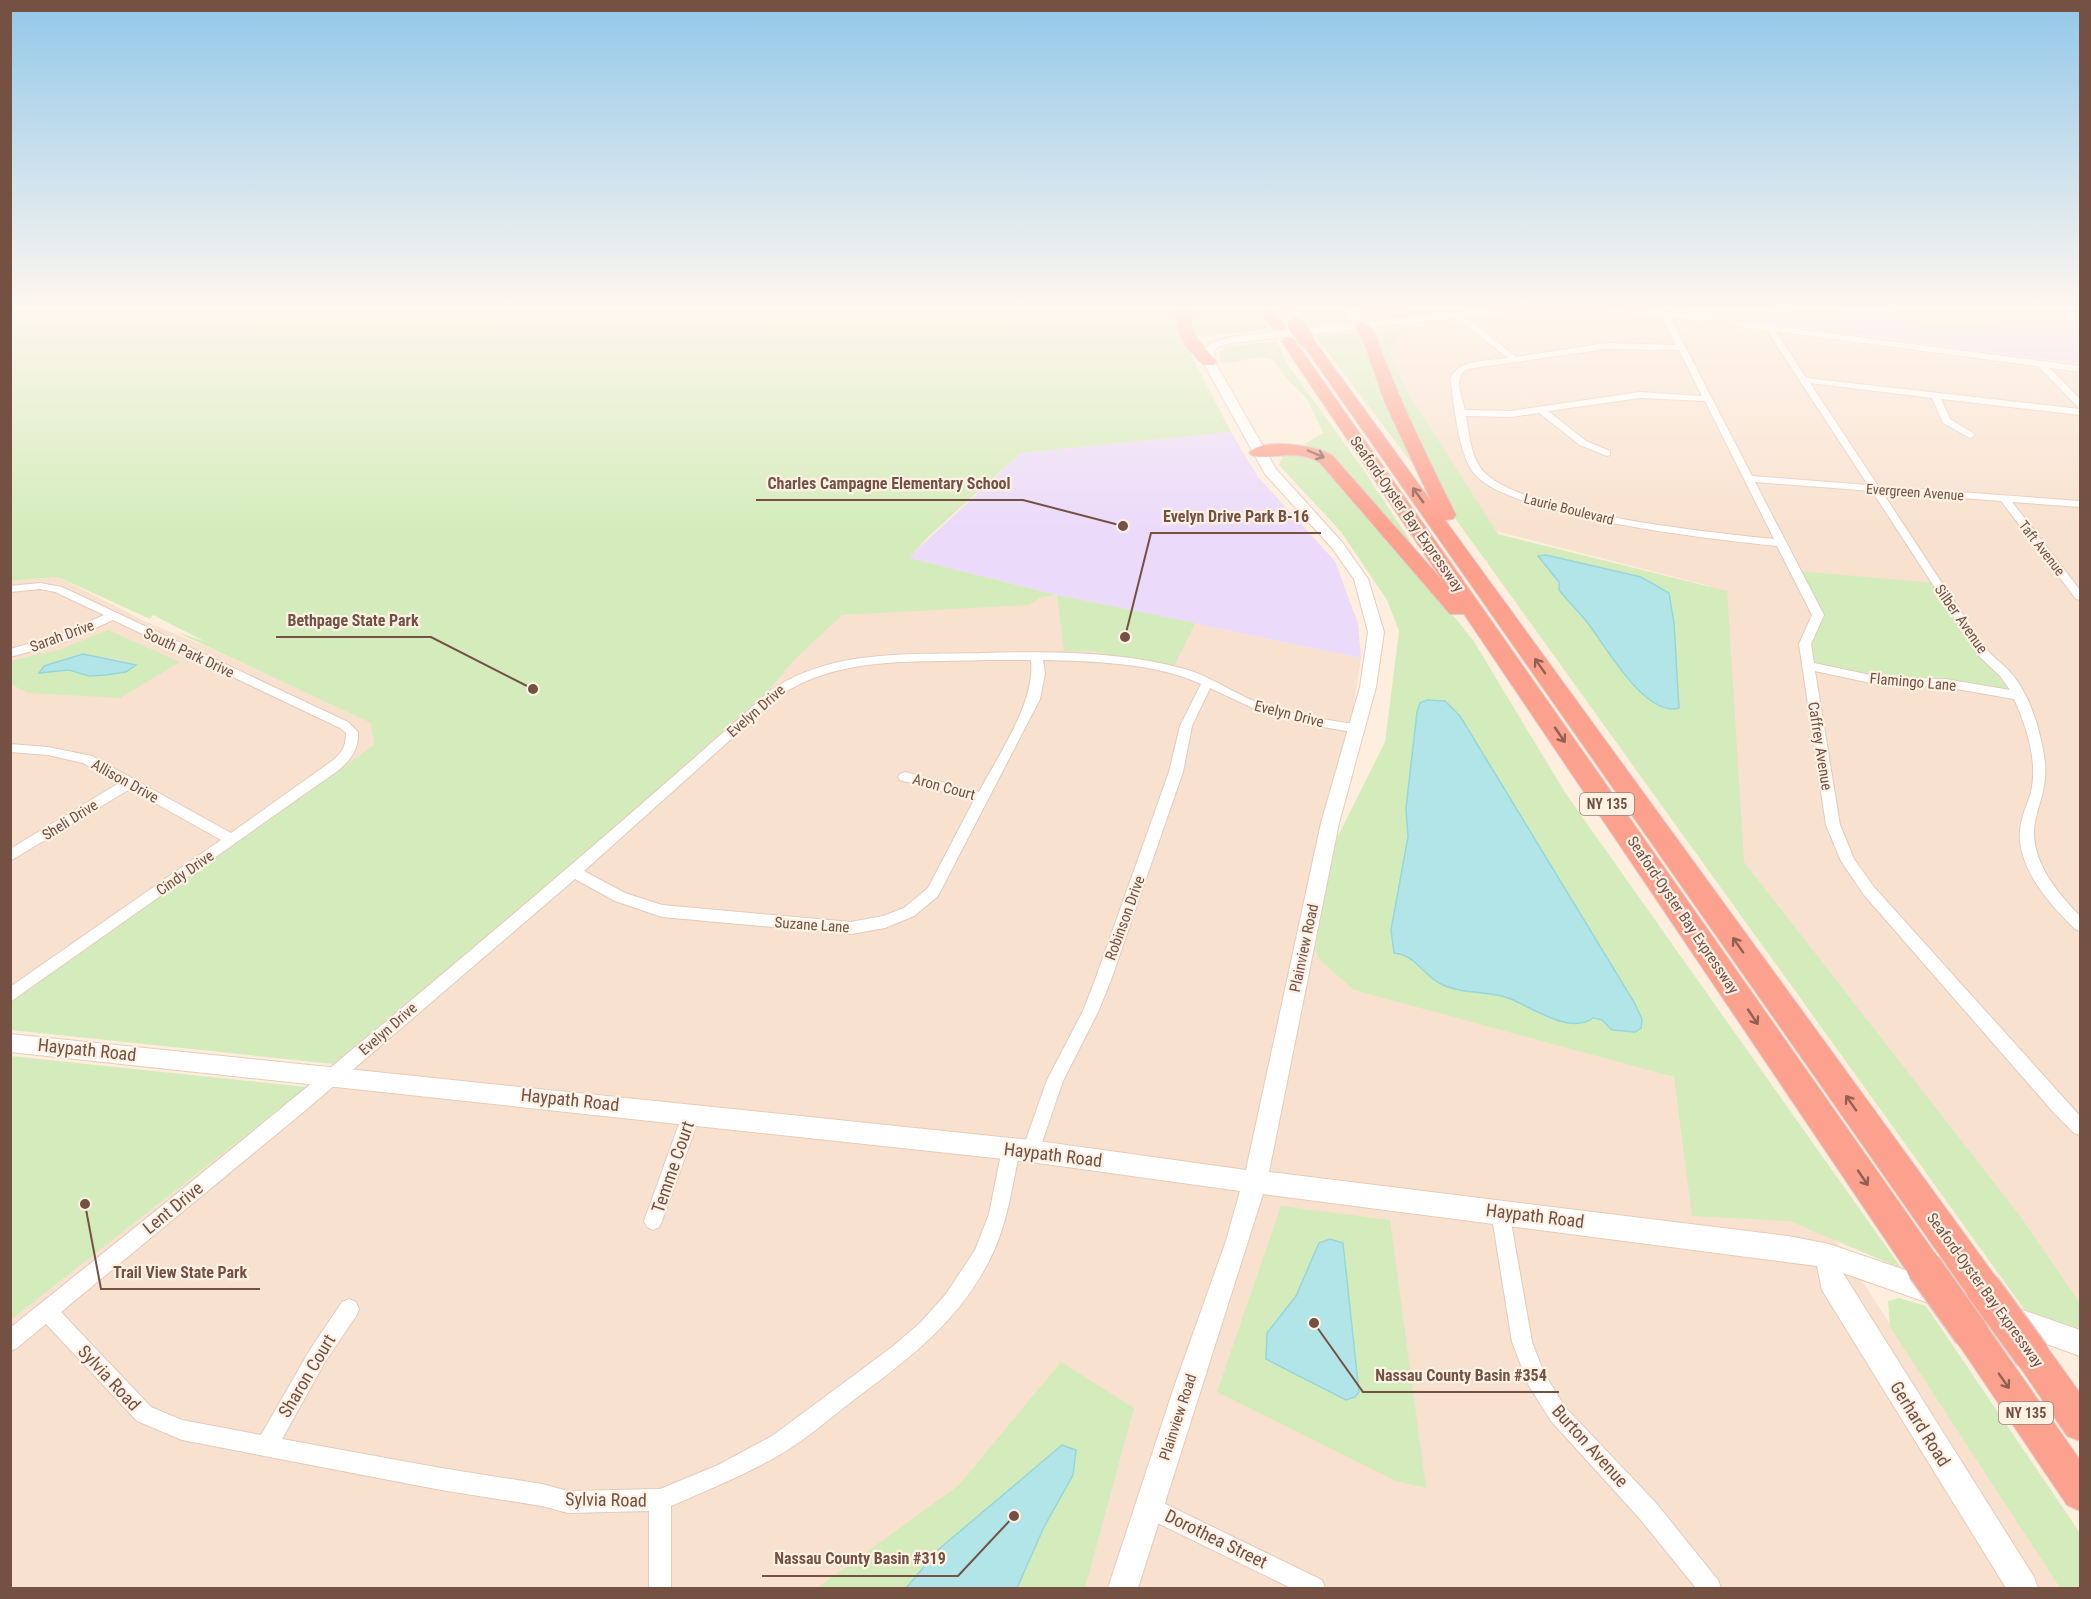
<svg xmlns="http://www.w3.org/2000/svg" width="2091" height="1599" font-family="'Roboto Condensed',sans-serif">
	<rect width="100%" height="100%" fill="#feeedd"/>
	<!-- residential -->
	<g fill="#f8e1ce">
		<path d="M 1351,307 L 1492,307 L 1400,318 L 1361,319 Z"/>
		<path d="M 1557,308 L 1608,311 L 2080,374 L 2080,1347 L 1729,866 L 1710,586 L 1476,526 L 1414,417 L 1378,331 Z"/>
		<path d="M 58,577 L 144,621 L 207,647 L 372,723 L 375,750 L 11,1006 L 11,581 Z"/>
		<path d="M 1057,595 L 1361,658 L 1316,951 L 1675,1078 L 1753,1112 L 2060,1588 L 11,1588 L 11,1320 L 307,1087 L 831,615 Z"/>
	</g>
	<!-- education -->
	<g fill="#ebdafa">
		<path d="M 1655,307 L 2080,307 L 2080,364 L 1665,309 Z"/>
		<path d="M 1231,432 L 1258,477 L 1335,561 L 1358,624 L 1361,658 L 1057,595 L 908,558 L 1021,453 Z"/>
	</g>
	<!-- green -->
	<g fill="#d4ecbb" fill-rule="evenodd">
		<path d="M 11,307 L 1179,307 L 1176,323 L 1180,333 L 1231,432 L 1021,453 L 929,536 L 909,558 L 1057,595 L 1195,623 L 1173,668 L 1092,651 L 1064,651 L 1057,595 L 1041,597 L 1029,605 L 842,615 L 793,661 L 770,689 L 581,857 L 333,1064 L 11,1030 L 10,1003 L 374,745 L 371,723 L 176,632 L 204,641 L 153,615 L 150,619 L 58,577 L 11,581 Z"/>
		<path d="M 1192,307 L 1254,307 L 1270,330 L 1193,337 L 1189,315 Z"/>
		<path d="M 1296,307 L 1337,307 L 1346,318 L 1337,322 L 1307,325 Z"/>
		<path d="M 1756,307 L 1836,307 L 1839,318 Z"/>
		<path d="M 1888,307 L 2080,307 L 2080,319 L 1938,332 L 1928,330 Z"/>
		<path d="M 1407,330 L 1400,335 L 1388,349 L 1403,385 L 1498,534 L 1727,591 L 1744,862 L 2020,1216 L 2080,1303 L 2080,1328 L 2029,1316 L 1452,514 L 1374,335 ZM 1546,555 L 1641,577 L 1669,593 L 1674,623 L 1679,708 C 1664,713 1654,703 1642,694 L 1561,588 L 1551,570 Z"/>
		<path d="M 1361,332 L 1417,470 L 1315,336 Z"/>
		<path d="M 1277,341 L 1286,362 L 1362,468 L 1427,566 L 1323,452 L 1304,444 L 1323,433 L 1307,399 L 1286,378 L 1273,360 C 1258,353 1238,365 1221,363 L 1219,352 L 1226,347 Z"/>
		<path d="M 1283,454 L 1306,454 L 1320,462 L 1372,525 L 1427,583 L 1473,640 L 1566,794 L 1902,1269 L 1790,1221 L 1692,1216 L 1674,1077 L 1354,990 L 1322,962 L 1315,951 L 1332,848 L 1385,742 L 1399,631 L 1387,600 L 1342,533 L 1279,465 ZM 1417,712 L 1460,716 L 1634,1002 L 1602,1020 L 1546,1017 L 1512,999 L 1437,983 L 1405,954 L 1391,930 L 1408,837 L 1406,807 Z"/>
		<path d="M 1797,571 L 1936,583 L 2019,696 L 1982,689 L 1901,683 L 1808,666 L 1805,644 L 1817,620 Z"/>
		<path d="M 108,630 L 180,662 L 120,698 L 28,693 L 11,684 L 10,661 L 59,650 ZM 83,654 L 121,660 L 136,665 L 89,676 L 69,670 L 51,673 L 44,666 Z"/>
		<path d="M 11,1056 L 307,1087 L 11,1320 Z"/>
		<path d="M 1281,1206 L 1390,1220 L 1426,1488 L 1396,1481 L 1217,1392 Z"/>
		<path d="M 1899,1298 L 1926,1306 L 2080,1533 L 2080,1588 L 2060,1588 L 1890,1327 L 1888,1301 Z"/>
		<path d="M 1061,1362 L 1134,1408 L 1085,1588 L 1017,1588 L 1044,1527 L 1073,1475 L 1062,1445 L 939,1549 L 906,1588 L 817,1588 L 959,1485 Z"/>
	</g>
	<!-- water -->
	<g fill="#b1e5e8" stroke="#96d7da" stroke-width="1.5">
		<path d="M 1546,555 L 1641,577 L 1669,593 L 1674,623 L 1679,708 C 1645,718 1605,645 1587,622 C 1578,611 1568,601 1559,590 L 1559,582 L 1538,556 Z"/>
		<path d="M 83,654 L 136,665 L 126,672 L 106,675 L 89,676 L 69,670 L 39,673 L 44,666 Z"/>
		<path d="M 1427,700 L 1445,701 L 1460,716 L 1634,1002 L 1642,1019 L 1641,1028 L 1635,1032 L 1612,1030 L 1602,1020 L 1593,1018 C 1571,1035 1532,1008 1511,999 C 1488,990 1461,995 1439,983 C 1422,974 1416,955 1394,953 L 1391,930 L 1408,837 L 1406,808 L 1417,712 L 1420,703 Z"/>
		<path d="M 1330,1239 L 1343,1243 L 1359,1392 L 1355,1397 L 1346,1400 L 1266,1359 L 1267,1333 L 1296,1296 L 1319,1243 Z"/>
		<path d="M 1062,1445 L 1076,1450 L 1073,1475 L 1044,1527 L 1017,1588 L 906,1588 L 939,1549 Z"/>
	</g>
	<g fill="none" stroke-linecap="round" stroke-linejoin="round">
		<defs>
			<g id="street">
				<path d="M 1662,313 L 1669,315 L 1752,476 L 1868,485 L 1766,329 L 1770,327 L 1773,327 L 1806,378 L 2080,409 L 2080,415 L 1941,399 L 1950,419 L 1973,433 L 1975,435 L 1970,438 L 1943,423 L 1932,398 L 1810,383 L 1878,486 L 2080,501 L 2080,507 L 2012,502 L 2080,590 L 2080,600 L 2076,599 L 2001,501 L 1882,492 C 1917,544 1950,597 1986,648 C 1992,657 2002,663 2009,671 C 2027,690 2037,720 2042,745 C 2049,776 2044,788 2036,817 C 2026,856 2055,890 2080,916 L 2080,931 L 2075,929 C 2051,905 2024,876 2020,841 C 2018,823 2026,809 2031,792 C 2038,762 2027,727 2014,699 L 1945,687 L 1880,685 L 1815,671 L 1840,825 L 1854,859 L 1874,887 L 2080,1116 L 2080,1135 L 2074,1133 L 2054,1113 L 1864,895 L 1841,861 L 1826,825 L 1799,644 L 1812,615 L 1777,546 C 1719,540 1505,517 1473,472 C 1457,449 1455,406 1450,379 C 1458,359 1488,361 1508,358 L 1456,318 L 1456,314 L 1462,314 L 1516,357 L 1606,343 L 1676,345 L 1661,315 ZM 1606,349 L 1679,350 L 1702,396 L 1640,392 L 1511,411 L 1465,410 C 1462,396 1453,378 1467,369 ZM 1640,398 L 1705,401 L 1774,539 C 1713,533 1522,513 1484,472 C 1471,459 1469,433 1466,416 L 1511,417 L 1539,413 L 1580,445 L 1607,456 L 1610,455 L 1610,451 L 1586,441 L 1548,411 ZM 1755,482 L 1872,491 L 1980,657 L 2000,676 L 2010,690 L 1945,679 L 1880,677 L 1814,663 L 1811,644 L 1824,615 Z"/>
				<path d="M 2038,362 L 2044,362 L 2080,399 L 2080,407 L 2077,406 L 2038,366 Z"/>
				<path d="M 40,583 L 62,587 L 348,722 L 358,732 C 359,750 350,761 336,772 L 10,1002 L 10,987 L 221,840 L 130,789 L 10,861 L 10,849 L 119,783 L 83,763 L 48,755 L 10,752 L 10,744 L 48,747 L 92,756 L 231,833 L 332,761 C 342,753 346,746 346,733 L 340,728 L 113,620 L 65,642 L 10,657 L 10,649 L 57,636 L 104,615 L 55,592 L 40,589 L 10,592 L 10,586 Z"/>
				<path d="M 984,653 C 1051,651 1120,651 1185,669 C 1212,677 1233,693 1259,703 C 1291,715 1325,719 1358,725 L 1364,729 L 1358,733 L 1306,724 L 1263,713 L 1210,688 L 1192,726 L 1183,772 L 1111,980 L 1098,1012 L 1063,1081 L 1037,1157 L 1031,1159 L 1025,1157 L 1022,1151 L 1047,1080 L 1083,1011 L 1095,980 L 1169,772 L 1180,726 L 1201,684 C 1156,663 1092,661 1043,660 L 1045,673 L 1040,699 L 938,896 L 914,916 L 885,928 L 851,934 L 662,917 L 615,901 L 575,879 L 307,1109 L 61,1312 L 151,1407 L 182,1420 L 261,1435 L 311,1348 L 342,1302 L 349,1299 L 356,1302 L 359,1309 L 356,1316 L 325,1362 L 282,1439 L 441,1468 L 542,1484 L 568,1491 L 660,1489 L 718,1465 L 772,1436 L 892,1347 L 920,1323 L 946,1294 L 975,1250 L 989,1214 L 1002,1149 L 1005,1143 L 1011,1141 L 1017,1143 L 1020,1149 C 1012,1187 1007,1228 988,1263 C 958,1320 914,1355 863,1393 C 837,1412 813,1434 786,1451 C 750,1473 710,1489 671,1506 L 671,1588 L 649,1588 L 649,1511 L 568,1513 L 542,1506 L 441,1490 L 182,1440 L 137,1421 L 46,1324 L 17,1348 L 10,1351 L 10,1328 C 269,1121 523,911 770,691 C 832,648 911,655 984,653 ZM 984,660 L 1031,660 C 1036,702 998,755 979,792 L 905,772 L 900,774 L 898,777 L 900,780 L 974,800 L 928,888 L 904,908 L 883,916 L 851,922 L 662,905 L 625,893 L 584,871 L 778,697 C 838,655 914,663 984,660 Z"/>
				<path d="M 692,1105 L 698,1108 L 701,1113 L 662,1221 L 659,1227 L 653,1230 L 647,1227 L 644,1221 L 683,1113 L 686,1108 Z"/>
				<path d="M 1500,1202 L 1506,1205 L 1509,1211 L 1532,1342 L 1544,1373 L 1565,1407 L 1656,1503 L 1718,1580 L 1721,1588 L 1696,1588 L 1640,1519 L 1551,1421 L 1529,1386 L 1512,1342 L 1491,1211 L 1494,1205 Z"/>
				<path d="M 1149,1496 L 1322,1580 L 1325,1588 L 1291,1588 L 1141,1515 L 1138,1507 L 1141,1499 Z"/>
			</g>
			<g id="secondary">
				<path d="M 1340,307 L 1351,307 L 1364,322 L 1503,307 L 1537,307 L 1532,310 L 1232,343 L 1218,347 L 1214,352 L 1215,362 L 1276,469 L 1342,542 L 1368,579 L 1384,632 L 1376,687 L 1339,823 L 1269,1172 L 1788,1236 L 1829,1244 L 1949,1285 L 1953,1294 L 1949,1303 L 1940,1307 L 1843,1273 L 2034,1577 L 2038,1588 L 2006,1588 L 1822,1290 L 1817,1266 L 1263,1194 L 1138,1588 L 1108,1588 L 1174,1387 L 1226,1241 L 1240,1191 L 1031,1162 L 10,1052 L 10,1034 L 1031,1140 L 1246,1170 L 1321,823 L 1360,687 L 1368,632 L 1354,579 L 1332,548 L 1265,474 L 1203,362 L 1202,352 L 1210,343 L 1231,337 L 1353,323 Z"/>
				<path d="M 1598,307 L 1648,307 L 1666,312 L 2080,366 L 2080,372 L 1653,315 L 1648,317 Z"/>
				<path d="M 2011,1306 L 2080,1330 L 2080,1356 L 2002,1328 L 1998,1319 L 2002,1310 Z"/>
			</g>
			<g id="highway">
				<path d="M 1178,307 L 1192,307 C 1186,333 1202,343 1217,362 L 1214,365 L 1204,365 C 1186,350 1172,331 1178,307 Z"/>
				<path d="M 1258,307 L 1272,307 L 1286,327 L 1284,330 L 1274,330 Z"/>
				<path d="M 1361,322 C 1375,325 1379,343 1383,355 C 1404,410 1430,462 1456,515 L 1453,519 L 1445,520 L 1995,1276 L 2000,1288 L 1995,1300 L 1983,1305 L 1971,1300 L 1299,339 L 1306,335 L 1311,336 L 1431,501 L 1385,403 L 1362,337 L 1354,326 Z"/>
				<path d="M 1288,337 L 1293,338 L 1936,1255 L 1941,1267 L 1936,1279 L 1924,1284 L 1912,1279 L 1464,614 L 1450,614 L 1320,463 C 1296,446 1258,464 1249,453 C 1262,437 1316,445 1332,455 L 1442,580 L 1281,341 Z"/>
				<path d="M 1971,1316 L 1983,1321 L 2080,1460 L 2080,1511 L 2067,1505 L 1959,1345 L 1954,1333 L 1959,1321 Z"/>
				<path d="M 2032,1337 L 2044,1343 L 2080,1393 L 2080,1441 L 2067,1436 L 2020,1367 L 2014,1355 L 2020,1343 Z"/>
			</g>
		</defs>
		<!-- street casing -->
		<use href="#street" stroke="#e4cbbc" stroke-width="2"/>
		<!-- secondary casing -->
		<use href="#secondary" stroke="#eacbb8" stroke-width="2"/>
		<!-- highway casing -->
		<use href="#highway" stroke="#dbd2ce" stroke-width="2"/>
		<!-- street -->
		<use href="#street" fill="#fff" fill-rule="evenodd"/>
		<!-- secondary -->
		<use href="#secondary" fill="#fff" fill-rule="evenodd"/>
		<!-- highway -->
		<use href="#highway" fill="#fda18f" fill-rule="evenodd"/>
		<defs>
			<path id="highway-bridge-far1" d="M 1296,325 L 1306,339"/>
			<g id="highway-bridge">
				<path d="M 1924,1267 L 1971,1333"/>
				<path d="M 1983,1288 L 2032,1355"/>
			</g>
		</defs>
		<!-- highway-bridge-far1 casing -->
		<use href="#highway-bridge-far1" stroke="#dbd2ce" stroke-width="17" stroke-linecap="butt"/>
		<!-- highway-bridge casing -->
		<use href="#highway-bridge" stroke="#dbd2ce" stroke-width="38" stroke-linecap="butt"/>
		<!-- highway-bridge-far1 -->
		<use href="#highway-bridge-far1" stroke="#fda18f" stroke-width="16"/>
		<!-- highway-bridge -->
		<use href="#highway-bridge" stroke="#fda18f" stroke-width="35"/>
	</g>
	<!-- one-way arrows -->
	<defs><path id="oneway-shaft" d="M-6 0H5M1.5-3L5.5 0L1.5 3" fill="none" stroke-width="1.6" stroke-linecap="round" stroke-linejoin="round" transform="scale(1.5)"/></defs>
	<g stroke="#906153">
		<use href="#oneway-shaft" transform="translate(1316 454) rotate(23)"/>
		<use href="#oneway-shaft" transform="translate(1418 495) rotate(-126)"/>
		<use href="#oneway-shaft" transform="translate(1540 666) rotate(-125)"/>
		<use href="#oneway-shaft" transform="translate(1560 735) rotate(56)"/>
		<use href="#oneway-shaft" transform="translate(1738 945) rotate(-125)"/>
		<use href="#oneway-shaft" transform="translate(1753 1017) rotate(56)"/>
		<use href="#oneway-shaft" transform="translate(1851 1103) rotate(-125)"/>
		<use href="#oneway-shaft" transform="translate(1863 1178) rotate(56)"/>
		<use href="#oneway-shaft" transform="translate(2004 1381) rotate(55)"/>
	</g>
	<!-- sky -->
	<linearGradient id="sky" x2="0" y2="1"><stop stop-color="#92c8e8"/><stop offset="0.58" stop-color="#fff7f0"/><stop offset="1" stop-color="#fff7f0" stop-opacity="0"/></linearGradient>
	<rect width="2091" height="531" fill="url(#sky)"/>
	<g text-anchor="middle" stroke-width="4.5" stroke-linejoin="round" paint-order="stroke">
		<!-- far-street labels -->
		<g font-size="14" fill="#755144" stroke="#fff2e5">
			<text transform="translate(1915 492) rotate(4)" y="5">Evergreen Avenue</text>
			<text transform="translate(1569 509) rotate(14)" y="5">Laurie Boulevard</text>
			<text transform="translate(2042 548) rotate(52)" y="5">Taft Avenue</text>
		</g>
		<!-- shield labels -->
		<g fill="#fff2e5" stroke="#9e8174" stroke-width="1.5">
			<rect x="1580" y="793" width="54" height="22" rx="4.5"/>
			<rect x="1999" y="1402" width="54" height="22" rx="4.5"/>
		</g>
		<g font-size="14" font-weight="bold" fill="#755144">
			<text x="1607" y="809">NY 135</text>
			<text x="2026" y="1418">NY 135</text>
		</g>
		<!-- street labels -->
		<g font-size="15" fill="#755144" stroke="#fff2e5">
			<text transform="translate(1407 514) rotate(55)" y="5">Seaford-Oyster Bay Expressway</text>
			<text transform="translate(1961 619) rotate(55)" y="5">Silber Avenue</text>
			<text transform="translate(62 636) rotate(-20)" y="5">Sarah Drive</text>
			<text transform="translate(189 653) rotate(25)" y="5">South Park Drive</text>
			<text transform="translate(1913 682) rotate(5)" y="5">Flamingo Lane</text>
			<text transform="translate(756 711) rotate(-41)" y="5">Evelyn Drive</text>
			<text transform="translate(1289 714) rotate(14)" y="5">Evelyn Drive</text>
			<text transform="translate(1820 746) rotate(81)" y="5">Caffrey Avenue</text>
			<text transform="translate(125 781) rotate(29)" y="5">Allison Drive</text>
			<text transform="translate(944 787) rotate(15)" y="5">Aron Court</text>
			<text transform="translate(70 820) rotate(-32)" y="5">Sheli Drive</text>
			<text transform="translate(185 873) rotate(-35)" y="5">Cindy Drive</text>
			<text transform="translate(1683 915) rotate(56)" y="5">Seaford-Oyster Bay Expressway</text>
			<text transform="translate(1125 918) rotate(-70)" y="5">Robinson Drive</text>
			<text transform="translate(812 925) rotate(4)" y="5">Suzane Lane</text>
			<text transform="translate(1304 948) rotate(-78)" y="5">Plainview Road</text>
			<text transform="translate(388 1029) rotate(-41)" y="5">Evelyn Drive</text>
			<text transform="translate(1985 1290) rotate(54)" y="5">Seaford-Oyster Bay Expressway</text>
			<text transform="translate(1178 1417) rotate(-72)" y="5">Plainview Road</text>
		</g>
		<!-- near-street labels -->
		<g font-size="18" fill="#755144" stroke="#fff2e5">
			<text transform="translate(87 1050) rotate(6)" y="6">Haypath Road</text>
			<text transform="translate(570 1100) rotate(6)" y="6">Haypath Road</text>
			<text transform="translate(1053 1155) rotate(7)" y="6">Haypath Road</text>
			<text transform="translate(673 1167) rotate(-71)" y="6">Temme Court</text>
			<text transform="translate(173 1208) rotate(-39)" y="6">Lent Drive</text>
			<text transform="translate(1535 1216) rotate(7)" y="6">Haypath Road</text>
			<text transform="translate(307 1376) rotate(-59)" y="6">Sharon Court</text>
			<text transform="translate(109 1378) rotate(47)" y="6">Sylvia Road</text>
			<text transform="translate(1920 1424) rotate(58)" y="6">Gerhard Road</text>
			<text transform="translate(1590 1446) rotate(48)" y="6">Burton Avenue</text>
			<text transform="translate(606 1500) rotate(1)" y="6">Sylvia Road</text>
			<text transform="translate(1216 1539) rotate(26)" y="6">Dorothea Street</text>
		</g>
	</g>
	<!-- callouts -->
	<path fill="none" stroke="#755144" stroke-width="2" d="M1123 526L1023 500H756M1125 637L1151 533H1321M533 689L431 637H276M85 1204L101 1289H260M1314 1323L1363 1392H1559M1014 1516L958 1576H762"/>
	<g fill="#755144" stroke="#fff2e5" stroke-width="2">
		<circle cx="1123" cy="526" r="6"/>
		<circle cx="1125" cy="637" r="6"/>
		<circle cx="533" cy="689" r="6"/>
		<circle cx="85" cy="1204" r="6"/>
		<circle cx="1314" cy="1323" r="6"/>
		<circle cx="1014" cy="1516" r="6"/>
	</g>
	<g font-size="16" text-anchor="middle" font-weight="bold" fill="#755144" stroke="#fff2e5" stroke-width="4.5" stroke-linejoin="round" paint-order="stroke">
		<text x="889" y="489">Charles Campagne Elementary School</text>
		<text x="1236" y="522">Evelyn Drive Park B-16</text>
		<text x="353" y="626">Bethpage State Park</text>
		<text x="180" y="1278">Trail View State Park</text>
		<text x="1461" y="1381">Nassau County Basin #354</text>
		<text x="860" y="1564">Nassau County Basin #319</text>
	</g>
	<!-- border -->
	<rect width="2091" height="1599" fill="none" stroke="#755144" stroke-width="24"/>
</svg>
